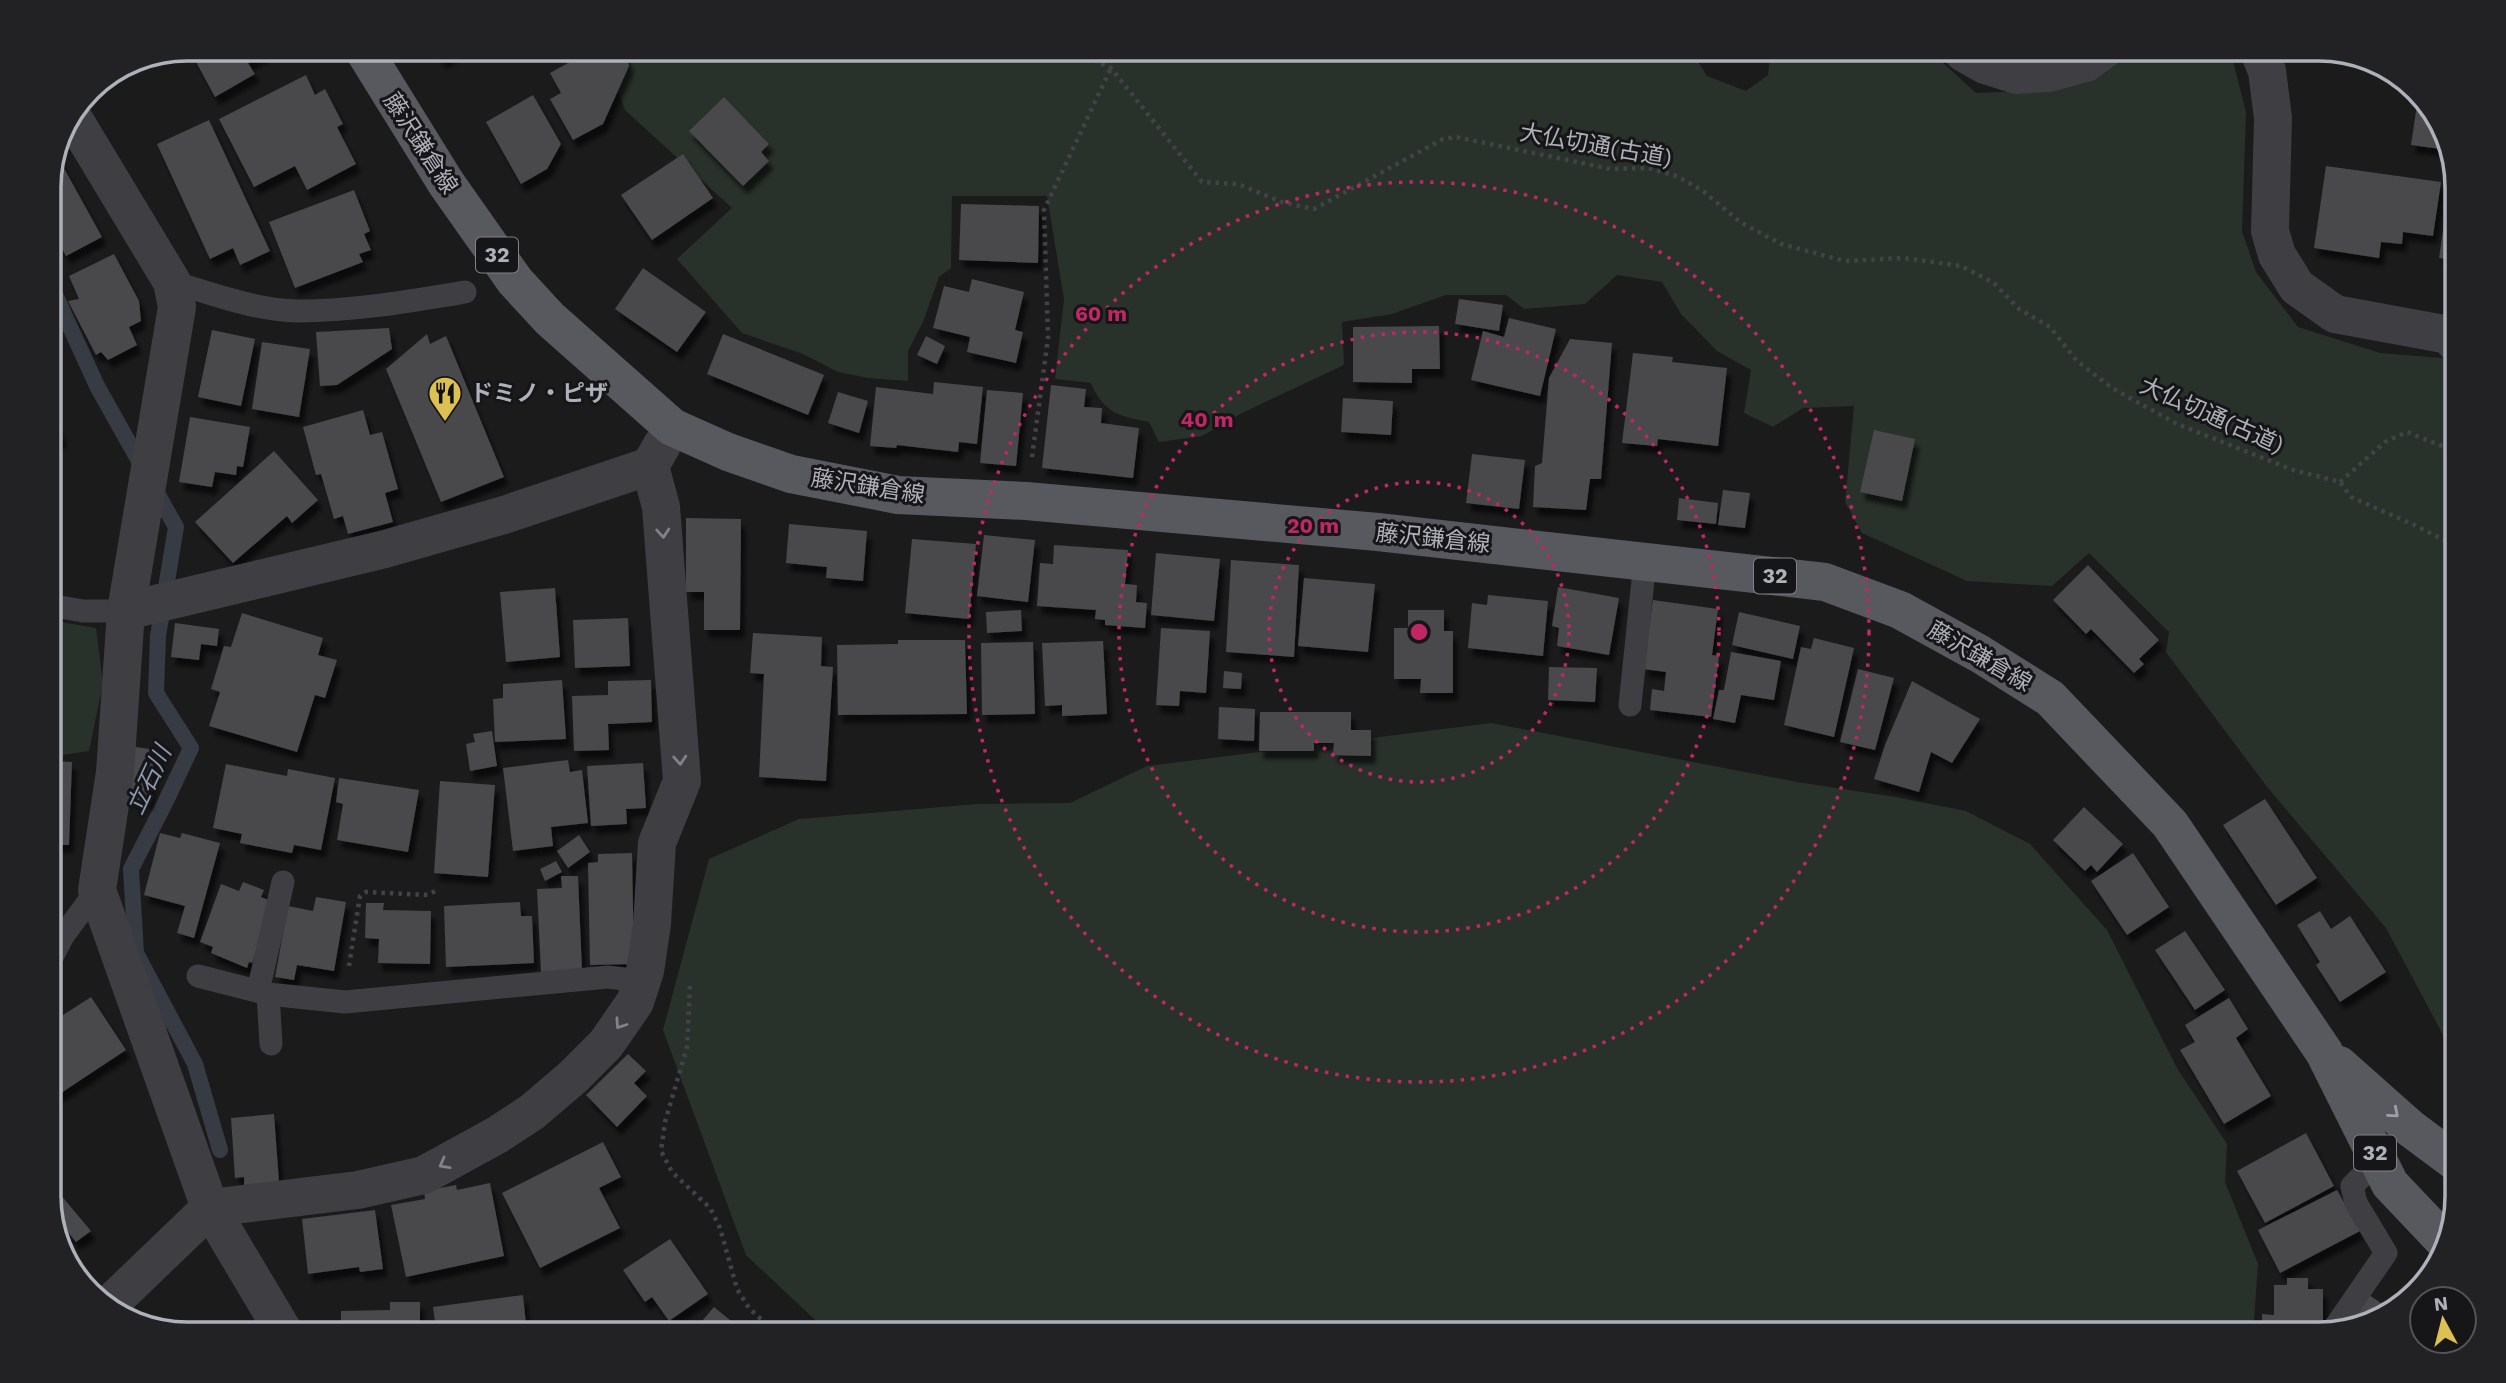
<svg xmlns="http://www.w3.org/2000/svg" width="2506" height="1383" font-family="'Work Sans','Noto Sans JP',sans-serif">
	<defs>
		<filter id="shadow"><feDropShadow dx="4.5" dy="8" stdDeviation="2" flood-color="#0009"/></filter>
	</defs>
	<rect width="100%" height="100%" fill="#1b1b1c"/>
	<!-- green -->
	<g fill="#29312b">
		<path d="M 600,49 L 1690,49 L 1707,76 L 1746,91 L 1768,75 L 1771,49 L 1928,49 L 1976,93 L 2055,90 L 2127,49 L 2230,49 L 2246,112 L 2242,231 L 2256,272 L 2298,327 L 2380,353 L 2442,358 L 2457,382 L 2457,1061 L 2386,928 L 2268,788 L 2166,652 L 2169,632 L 2089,553 L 2052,586 L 1967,581 L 1862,533 L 1845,502 L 1854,406 L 1803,408 L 1773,427 L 1744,413 L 1751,370 L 1717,351 L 1681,314 L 1662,282 L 1617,275 L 1585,304 L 1524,309 L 1506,295 L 1446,295 L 1392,314 L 1342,322 L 1344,365 L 1244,412 L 1202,436 L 1159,442 L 1149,422 C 1121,417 1103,413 1091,383 L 1055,379 L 1064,299 L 1047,196 L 952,196 L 951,268 L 939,277 L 923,322 L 908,351 L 908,381 L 868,378 L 838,372 L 803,354 L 742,333 L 677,259 L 732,208 L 625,110 Z"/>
		<path d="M 49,620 L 96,628 L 103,683 L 89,751 L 49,757 Z"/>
		<path d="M 1491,723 L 1797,782 L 1895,797 L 1966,811 L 2030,844 L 2107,930 L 2177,1068 L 2227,1144 L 2225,1182 L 2258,1264 L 2253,1334 L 830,1334 L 746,1255 L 663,1030 L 709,859 L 799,819 L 977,804 L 1070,803 L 1147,766 Z"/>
	</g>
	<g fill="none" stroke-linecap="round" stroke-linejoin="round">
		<!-- stream -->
		<path stroke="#363b44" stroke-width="16" d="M 49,281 L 97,386 L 176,527 L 158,636 L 156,693 L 191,748 L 166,801 L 131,869 L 136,953 L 195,1064 L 220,1150"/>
	</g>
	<!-- building -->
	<g fill="#48484c" filter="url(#shadow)">
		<path d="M 189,49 L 273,49 L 248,63 L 255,74 L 215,97 Z"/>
		<path d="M 434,49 L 462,49 L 441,61 Z"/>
		<path d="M 593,49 L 624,49 L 629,66 L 603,124 L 573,140 L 550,99 L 561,93 L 550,73 Z"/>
		<path d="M 306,75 L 315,95 L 325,89 L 343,124 L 337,127 L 356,164 L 307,190 L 295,166 L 254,187 L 219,119 Z"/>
		<path d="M 533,95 L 561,144 L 547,169 L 521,184 L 486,122 Z"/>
		<path d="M 724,97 L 769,144 L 761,152 L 769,161 L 743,186 L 689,131 Z"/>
		<path d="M 2418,98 L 2438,118 L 2448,150 L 2411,145 Z"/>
		<path d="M 209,120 L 270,251 L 240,265 L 233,248 L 210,259 L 157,144 Z"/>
		<path d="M 55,152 L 102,237 L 66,256 L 49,226 L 49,179 Z"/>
		<path d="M 683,154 L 713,198 L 652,240 L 621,195 Z"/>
		<path d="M 2326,166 L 2441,182 L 2433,236 L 2403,232 L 2402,244 L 2381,242 L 2379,258 L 2314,248 Z"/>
		<path d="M 2450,183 L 2457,184 L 2457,260 L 2439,258 Z"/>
		<path d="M 354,190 L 370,231 L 364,234 L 371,250 L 359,254 L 363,262 L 295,288 L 269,222 Z"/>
		<path d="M 961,204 L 1039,206 L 1038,263 L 959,260 Z"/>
		<path d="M 114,254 L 139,301 L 141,321 L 129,327 L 137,345 L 108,360 L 101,352 L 96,355 L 68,301 L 79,299 L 69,276 Z"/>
		<path d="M 643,268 L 706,312 L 677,352 L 615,309 Z"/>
		<path d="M 972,279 L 1024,292 L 1015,330 L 1023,332 L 1016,363 L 967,352 L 970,337 L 933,328 L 944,286 L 969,292 Z"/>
		<path d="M 1459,299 L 1503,305 L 1499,331 L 1455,324 Z"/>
		<path d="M 1509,318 L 1556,329 L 1540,396 L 1471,380 L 1483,331 L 1504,337 Z"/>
		<path d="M 1439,326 L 1440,369 L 1412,369 L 1412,383 L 1353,382 L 1353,327 Z"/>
		<path d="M 389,328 L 392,349 L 337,385 L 320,386 L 316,332 Z"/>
		<path d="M 212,330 L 255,339 L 241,406 L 198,397 Z"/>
		<path d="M 427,334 L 430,344 L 446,336 L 504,477 L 441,502 L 386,369 Z"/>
		<path d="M 723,334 L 824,375 L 808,415 L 707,374 Z"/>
		<path d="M 926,336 L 945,346 L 937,364 L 917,355 Z"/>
		<path d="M 1570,339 L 1612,343 L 1601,479 L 1590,479 L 1586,510 L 1533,507 L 1535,466 L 1542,463 L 1549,378 Z"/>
		<path d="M 262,342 L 310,349 L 299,417 L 252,409 Z"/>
		<path d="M 1633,353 L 1673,357 L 1672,362 L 1727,368 L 1718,446 L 1658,439 L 1657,446 L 1622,443 Z"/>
		<path d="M 934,382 L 983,387 L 977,444 L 959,442 L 958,452 L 897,445 L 896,448 L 870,446 L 876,387 L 933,394 Z"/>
		<path d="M 1051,385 L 1086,389 L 1084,407 L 1102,408 L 1101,423 L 1139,428 L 1133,478 L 1042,468 Z"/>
		<path d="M 987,390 L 1023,393 L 1016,466 L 980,463 Z"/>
		<path d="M 838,392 L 868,401 L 859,433 L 828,423 Z"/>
		<path d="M 1343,398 L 1393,401 L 1391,435 L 1341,432 Z"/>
		<path d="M 49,407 L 63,439 L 49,445 Z"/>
		<path d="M 363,410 L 370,435 L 382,432 L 398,489 L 385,493 L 393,522 L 348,534 L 343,516 L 334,519 L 321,474 L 316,475 L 303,427 Z"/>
		<path d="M 190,417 L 250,427 L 243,467 L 237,466 L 236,475 L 215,472 L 212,487 L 179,482 Z"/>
		<path d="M 1874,430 L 1915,439 L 1902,501 L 1860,492 Z"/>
		<path d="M 274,451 L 318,500 L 292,523 L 287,516 L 233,563 L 195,522 Z"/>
		<path d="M 1472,454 L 1525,460 L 1519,509 L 1466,503 Z"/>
		<path d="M 1723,490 L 1750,493 L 1745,528 L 1718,525 Z"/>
		<path d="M 1679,498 L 1718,503 L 1716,524 L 1677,520 Z"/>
		<path d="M 686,518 L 741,519 L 740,630 L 704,630 L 704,592 L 686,592 Z"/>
		<path d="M 789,524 L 867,531 L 863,581 L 826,578 L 827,567 L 786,563 Z"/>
		<path d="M 984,535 L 1035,540 L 1028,602 L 977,596 Z"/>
		<path d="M 912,539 L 976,544 L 969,619 L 905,613 Z"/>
		<path d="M 1054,545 L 1128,550 L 1125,584 L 1137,585 L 1136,602 L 1147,603 L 1145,628 L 1105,625 L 1105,620 L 1095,619 L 1096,610 L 1037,606 L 1040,563 L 1053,564 Z"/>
		<path d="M 1156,553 L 1220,559 L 1214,621 L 1151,615 Z"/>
		<path d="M 1231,560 L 1299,565 L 1294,657 L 1226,652 Z"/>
		<path d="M 2088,565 L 2159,640 L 2139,659 L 2144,664 L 2134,673 L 2091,629 L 2086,634 L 2053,600 Z"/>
		<path d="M 1304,578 L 1375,584 L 1368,652 L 1298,646 Z"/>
		<path d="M 1558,587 L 1619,598 L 1609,655 L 1557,646 L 1559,628 L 1552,626 Z"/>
		<path d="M 555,588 L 560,657 L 506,662 L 500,592 Z"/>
		<path d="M 1488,595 L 1548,601 L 1543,656 L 1468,648 L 1472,603 L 1487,605 Z"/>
		<path d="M 1653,600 L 1718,609 L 1712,655 L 1719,656 L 1711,717 L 1650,710 L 1652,689 L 1664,691 L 1666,672 L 1643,669 Z"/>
		<path d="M 1021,610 L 1022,631 L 987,633 L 986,612 Z"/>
		<path d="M 1408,610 L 1444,610 L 1444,631 L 1453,631 L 1453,693 L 1420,693 L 1421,679 L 1394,679 L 1394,628 L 1408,628 Z"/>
		<path d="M 1739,612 L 1800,626 L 1793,659 L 1732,645 Z"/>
		<path d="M 242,613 L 323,638 L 318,655 L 337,660 L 325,698 L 315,695 L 297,752 L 209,726 L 220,692 L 211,689 L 224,646 L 231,647 Z"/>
		<path d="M 628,618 L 630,666 L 575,668 L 573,620 Z"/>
		<path d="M 175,623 L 219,629 L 217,646 L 201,644 L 199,660 L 171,657 Z"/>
		<path d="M 1161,628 L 1210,631 L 1206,693 L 1180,691 L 1179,706 L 1156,705 Z"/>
		<path d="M 753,633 L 822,637 L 821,666 L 833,667 L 826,781 L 759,777 L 764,674 L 750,673 Z"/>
		<path d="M 1814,638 L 1854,648 L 1834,737 L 1784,725 L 1801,647 L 1811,649 Z"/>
		<path d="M 898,640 L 965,640 L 967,714 L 838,715 L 837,645 L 898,644 Z"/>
		<path d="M 1103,641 L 1107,714 L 1062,716 L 1062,705 L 1045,706 L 1042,643 Z"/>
		<path d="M 1033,642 L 1035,714 L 982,715 L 981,643 Z"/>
		<path d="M 1731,652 L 1781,661 L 1774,700 L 1741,695 L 1735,723 L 1713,719 L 1719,690 L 1724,690 Z"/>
		<path d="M 1549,667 L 1597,668 L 1595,702 L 1548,700 Z"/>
		<path d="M 1858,669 L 1894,678 L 1875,750 L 1840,742 Z"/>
		<path d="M 1224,671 L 1242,673 L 1241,689 L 1223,688 Z"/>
		<path d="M 562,680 L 566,739 L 495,742 L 493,699 L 503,698 L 503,684 Z"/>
		<path d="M 651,680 L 652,722 L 608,724 L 609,750 L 574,751 L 572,696 L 608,695 L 608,681 Z"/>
		<path d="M 1912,681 L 1980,719 L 1952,763 L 1931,752 L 1919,792 L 1874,779 L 1885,745 Z"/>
		<path d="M 1219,707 L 1255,709 L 1254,741 L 1218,739 Z"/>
		<path d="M 1260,712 L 1351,712 L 1351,730 L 1371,730 L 1371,756 L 1333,755 L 1334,743 L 1314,743 L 1314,751 L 1259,751 Z"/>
		<path d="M 492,731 L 497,766 L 470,771 L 466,744 L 475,742 L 473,734 Z"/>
		<path d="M 129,746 L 156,750 L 149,802 L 122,798 Z"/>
		<path d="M 568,760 L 570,772 L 582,770 L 588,823 L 551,827 L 553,846 L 513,851 L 503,768 Z"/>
		<path d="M 55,761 L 72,762 L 69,845 L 49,845 L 49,801 L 54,801 Z"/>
		<path d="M 643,763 L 646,808 L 626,809 L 627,824 L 591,826 L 587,766 Z"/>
		<path d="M 226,764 L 287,776 L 288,769 L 335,778 L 321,850 L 294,845 L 292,853 L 240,843 L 242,834 L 213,828 Z"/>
		<path d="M 339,778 L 419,790 L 408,852 L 337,840 L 343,804 L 336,802 Z"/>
		<path d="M 440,781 L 495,785 L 488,877 L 434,873 Z"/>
		<path d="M 2265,799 L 2317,878 L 2276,905 L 2223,825 Z"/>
		<path d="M 2084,807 L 2123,844 L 2097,872 L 2091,865 L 2085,871 L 2053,840 Z"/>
		<path d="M 160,833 L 180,838 L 182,833 L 220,843 L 194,938 L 177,933 L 185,906 L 144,895 Z"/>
		<path d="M 579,835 L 590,852 L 568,868 L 557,851 Z"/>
		<path d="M 632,853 L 634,964 L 590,965 L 588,863 L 598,862 L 598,854 Z"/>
		<path d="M 2133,853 L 2169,907 L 2127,935 L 2091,881 Z"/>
		<path d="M 556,861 L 562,872 L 545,881 L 540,869 Z"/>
		<path d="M 561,876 L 578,876 L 582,971 L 541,972 L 537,889 L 562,888 Z"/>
		<path d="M 243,882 L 264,890 L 261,897 L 271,901 L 270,913 L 252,963 L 249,962 L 247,968 L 211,953 L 213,947 L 200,942 L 221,884 L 239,891 Z"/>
		<path d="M 316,897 L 346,902 L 334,971 L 297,965 L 294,980 L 275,977 L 288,906 L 313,911 Z"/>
		<path d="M 520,902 L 521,916 L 532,916 L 534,963 L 446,967 L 444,906 Z"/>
		<path d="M 366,903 L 384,903 L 383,910 L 431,911 L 430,964 L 378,963 L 379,939 L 365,938 Z"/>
		<path d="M 2320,911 L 2331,929 L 2350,916 L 2386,972 L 2340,1002 L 2316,965 L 2320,962 L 2297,925 Z"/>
		<path d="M 2185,931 L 2225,990 L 2195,1010 L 2155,950 Z"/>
		<path d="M 91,997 L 126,1050 L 49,1101 L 49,1024 Z"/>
		<path d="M 2229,998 L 2248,1029 L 2236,1038 L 2271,1096 L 2224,1124 L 2180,1050 L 2195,1042 L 2185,1025 Z"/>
		<path d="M 628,1054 L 646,1071 L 634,1083 L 647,1096 L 617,1127 L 586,1095 Z"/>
		<path d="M 274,1114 L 279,1182 L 244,1185 L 244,1177 L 235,1178 L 231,1118 Z"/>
		<path d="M 2306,1133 L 2334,1186 L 2265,1223 L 2237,1171 Z"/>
		<path d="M 603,1142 L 621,1177 L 599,1188 L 620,1228 L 540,1268 L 502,1193 Z"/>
		<path d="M 490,1183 L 504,1256 L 406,1277 L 391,1205 L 425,1199 L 424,1191 L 456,1185 L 457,1190 Z"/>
		<path d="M 2337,1190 L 2360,1231 L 2280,1273 L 2258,1230 Z"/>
		<path d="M 60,1194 L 91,1231 L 76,1242 L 53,1214 L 49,1204 Z"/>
		<path d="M 375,1210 L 383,1269 L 360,1272 L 359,1267 L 308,1274 L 302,1219 Z"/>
		<path d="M 670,1239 L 708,1294 L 669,1321 L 652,1297 L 645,1302 L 623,1270 Z"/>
		<path d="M 2287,1278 L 2308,1278 L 2308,1289 L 2323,1289 L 2323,1333 L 2262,1334 L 2262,1314 L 2274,1315 L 2274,1285 L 2287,1285 Z"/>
		<path d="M 2366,1293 L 2393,1311 L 2388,1315 L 2342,1328 Z"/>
		<path d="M 523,1295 L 527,1334 L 445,1334 L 444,1328 L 436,1329 L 433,1307 Z"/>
		<path d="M 390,1302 L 420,1302 L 420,1334 L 341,1334 L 341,1311 L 390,1310 Z"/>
		<path d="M 714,1307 L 747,1334 L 691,1334 Z"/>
	</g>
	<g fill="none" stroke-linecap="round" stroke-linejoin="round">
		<!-- path -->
		<g stroke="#424348" stroke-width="4.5" stroke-dasharray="3.5 5" stroke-linecap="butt">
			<path d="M 1036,49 L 1076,52 L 1111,68 L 1202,182 L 1238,184 L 1282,202 L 1314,209 L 1443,139 L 1456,137 L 1611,169 L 1648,168 L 1677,176 L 1703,191 L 1740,222 L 1781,244 L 1845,261 L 1904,258 L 1961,266 L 1994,283 L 2019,309 L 2050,327 L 2077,361 L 2112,388 L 2177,424 L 2293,470 L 2340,482 L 2351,497 L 2412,524 L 2450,543 L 2457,551"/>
			<path d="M 1032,457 L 1048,338 L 1044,210 L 1111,68"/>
			<path d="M 2340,482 L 2385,442 L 2407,432 L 2457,452"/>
			<path d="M 349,966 L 360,896 L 366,892 L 428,895 L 437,890"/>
			<path d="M 690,986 L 687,1047 L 665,1122 L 661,1151 L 672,1172 L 710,1208 L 720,1228 L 737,1289 L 749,1308 L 777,1334"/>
		</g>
		<!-- service -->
		<g stroke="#3e3e43" stroke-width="23">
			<path d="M 172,282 C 213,294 255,310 298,311 C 354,311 411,301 465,292"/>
			<path d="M 49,605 L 83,611 L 126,611"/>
			<path d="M 1630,705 L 1645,561"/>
			<path d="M 49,963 L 63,936 L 97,890"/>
			<path d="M 198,976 L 268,994 L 345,1002 L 608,977 L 641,981"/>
			<path d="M 258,991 L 283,882"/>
			<path d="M 268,994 L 271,1044"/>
			<path d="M 2333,1330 L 2386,1253 L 2356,1203 L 2352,1186 L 2378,1160"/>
		</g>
		<!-- minor -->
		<g stroke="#3e3e43" stroke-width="38">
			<path d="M 1960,49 L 1964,53 L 1985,65 L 2016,75 L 2049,73 L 2086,63 L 2105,49"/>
			<path d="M 2258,49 L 2267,71 L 2273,118 L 2270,231 L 2277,255 L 2297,287 L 2335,314 L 2449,335 L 2457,345"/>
			<path d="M 72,116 L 172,282 L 177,307 L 126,611 L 115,772 L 97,890 L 210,1208 L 285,1334"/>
			<path d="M 126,611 L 385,549 L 504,515 L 650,466 L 662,445"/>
			<path d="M 108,1306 L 210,1208 L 358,1190 L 424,1175 L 497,1135 L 532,1112 L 573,1077 L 606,1044 L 635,1002 L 645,971 L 652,924 L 657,843 L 682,781 L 661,507 L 650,466"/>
		</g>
		<!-- primary -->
		<g stroke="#58595f" stroke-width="38">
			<path d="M 363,49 L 446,183 L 515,281 L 550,319 L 672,427 L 728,452 L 791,474 L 898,495 L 1026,501 L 1378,532 L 1825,582 L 1900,610 L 1980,654 L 2050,698 L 2170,824 L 2324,1052 L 2390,1184 L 2445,1242"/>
			<path d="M 2339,1065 L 2410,1128 L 2457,1163"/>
		</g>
	</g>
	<!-- one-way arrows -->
	<defs><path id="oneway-chevron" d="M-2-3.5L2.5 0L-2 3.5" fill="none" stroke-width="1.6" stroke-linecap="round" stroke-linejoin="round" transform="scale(1.75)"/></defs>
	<g stroke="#82838a">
		<use href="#oneway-chevron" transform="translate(663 533) rotate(86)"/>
		<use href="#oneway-chevron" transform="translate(680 760) rotate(86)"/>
		<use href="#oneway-chevron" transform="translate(620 1024) rotate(124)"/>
		<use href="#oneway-chevron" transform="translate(444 1164) rotate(151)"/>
	</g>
	<use stroke="#9e9fa8" href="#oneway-chevron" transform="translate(2394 1113) rotate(41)"/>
	<!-- distance rings -->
	<g fill="none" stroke="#c02764" stroke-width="3.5" stroke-dasharray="3.5 7">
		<circle cx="1419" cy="632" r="150"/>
		<circle cx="1419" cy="632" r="300"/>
		<circle cx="1419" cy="632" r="450"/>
	</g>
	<!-- icons -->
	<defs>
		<symbol id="restaurant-pin" viewBox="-11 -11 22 30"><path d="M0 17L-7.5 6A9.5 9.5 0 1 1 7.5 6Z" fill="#dcc053" stroke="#161517"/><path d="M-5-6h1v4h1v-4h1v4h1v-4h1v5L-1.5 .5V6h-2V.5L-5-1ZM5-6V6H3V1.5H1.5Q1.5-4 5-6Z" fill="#111"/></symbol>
	</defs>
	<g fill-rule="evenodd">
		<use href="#restaurant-pin" x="426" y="374" width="38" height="52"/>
	</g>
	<g text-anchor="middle" stroke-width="6" stroke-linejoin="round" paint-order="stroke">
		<!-- shield labels -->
		<g fill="#161517" stroke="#818289" stroke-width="2">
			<rect x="476" y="237.5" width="42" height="35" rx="5"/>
			<rect x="1754" y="558.5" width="42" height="35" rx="5"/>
			<rect x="2354" y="1135.5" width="42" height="35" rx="5"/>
		</g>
		<g font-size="21" font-weight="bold" fill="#afb1ba">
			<text x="497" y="262">32</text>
			<text x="1775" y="583">32</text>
			<text x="2375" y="1160">32</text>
		</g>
		<!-- street labels -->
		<g font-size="23" fill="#afb1ba" stroke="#161517">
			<text transform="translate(421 143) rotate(57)" y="8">藤沢鎌倉線</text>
			<text transform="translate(1596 145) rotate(10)" y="8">大仏切通(古道)</text>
			<text transform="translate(2212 415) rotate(24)" y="8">大仏切通(古道)</text>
			<text transform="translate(868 486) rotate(9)" y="8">藤沢鎌倉線</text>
			<text transform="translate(1433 538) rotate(6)" y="8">藤沢鎌倉線</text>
			<text transform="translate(1980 656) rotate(30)" y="8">藤沢鎌倉線</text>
		</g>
		<!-- poi labels -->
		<g font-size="23" font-weight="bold" fill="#afb1ba" stroke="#161517" text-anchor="start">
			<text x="470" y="401">ドミノ・ピザ</text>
		</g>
		<!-- water labels -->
		<g font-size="24" font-style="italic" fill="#8b9ab0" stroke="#161517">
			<text transform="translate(149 780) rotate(-65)" y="8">立石川</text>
		</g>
	</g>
	<!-- crop -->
	<path d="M0 0H2506V1383H0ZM187 61H2319A126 126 0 0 1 2445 187V1196A126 126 0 0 1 2319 1322H187A126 126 0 0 1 61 1196V187A126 126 0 0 1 187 61Z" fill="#222124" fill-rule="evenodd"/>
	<path fill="none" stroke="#afb1ba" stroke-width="3.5" d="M187 61H2319A126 126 0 0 1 2445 187V1196A126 126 0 0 1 2319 1322H187A126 126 0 0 1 61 1196V187A126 126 0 0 1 187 61Z"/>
	<circle cx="1419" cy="632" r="10" fill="#c02764" stroke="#161517" stroke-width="3.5"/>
	<g font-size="21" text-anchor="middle" font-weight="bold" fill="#c02764" stroke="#161517" stroke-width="6" stroke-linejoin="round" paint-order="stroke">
		<text x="1101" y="321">60 m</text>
		<text x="1207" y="427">40 m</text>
		<text x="1313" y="533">20 m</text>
	</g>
	<!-- north arrow -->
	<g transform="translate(2443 1320) rotate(353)"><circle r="33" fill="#161517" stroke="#535358" stroke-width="2"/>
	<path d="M0-5L12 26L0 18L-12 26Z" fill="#dcc053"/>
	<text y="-10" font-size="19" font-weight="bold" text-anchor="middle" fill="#afb1ba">N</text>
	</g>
</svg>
